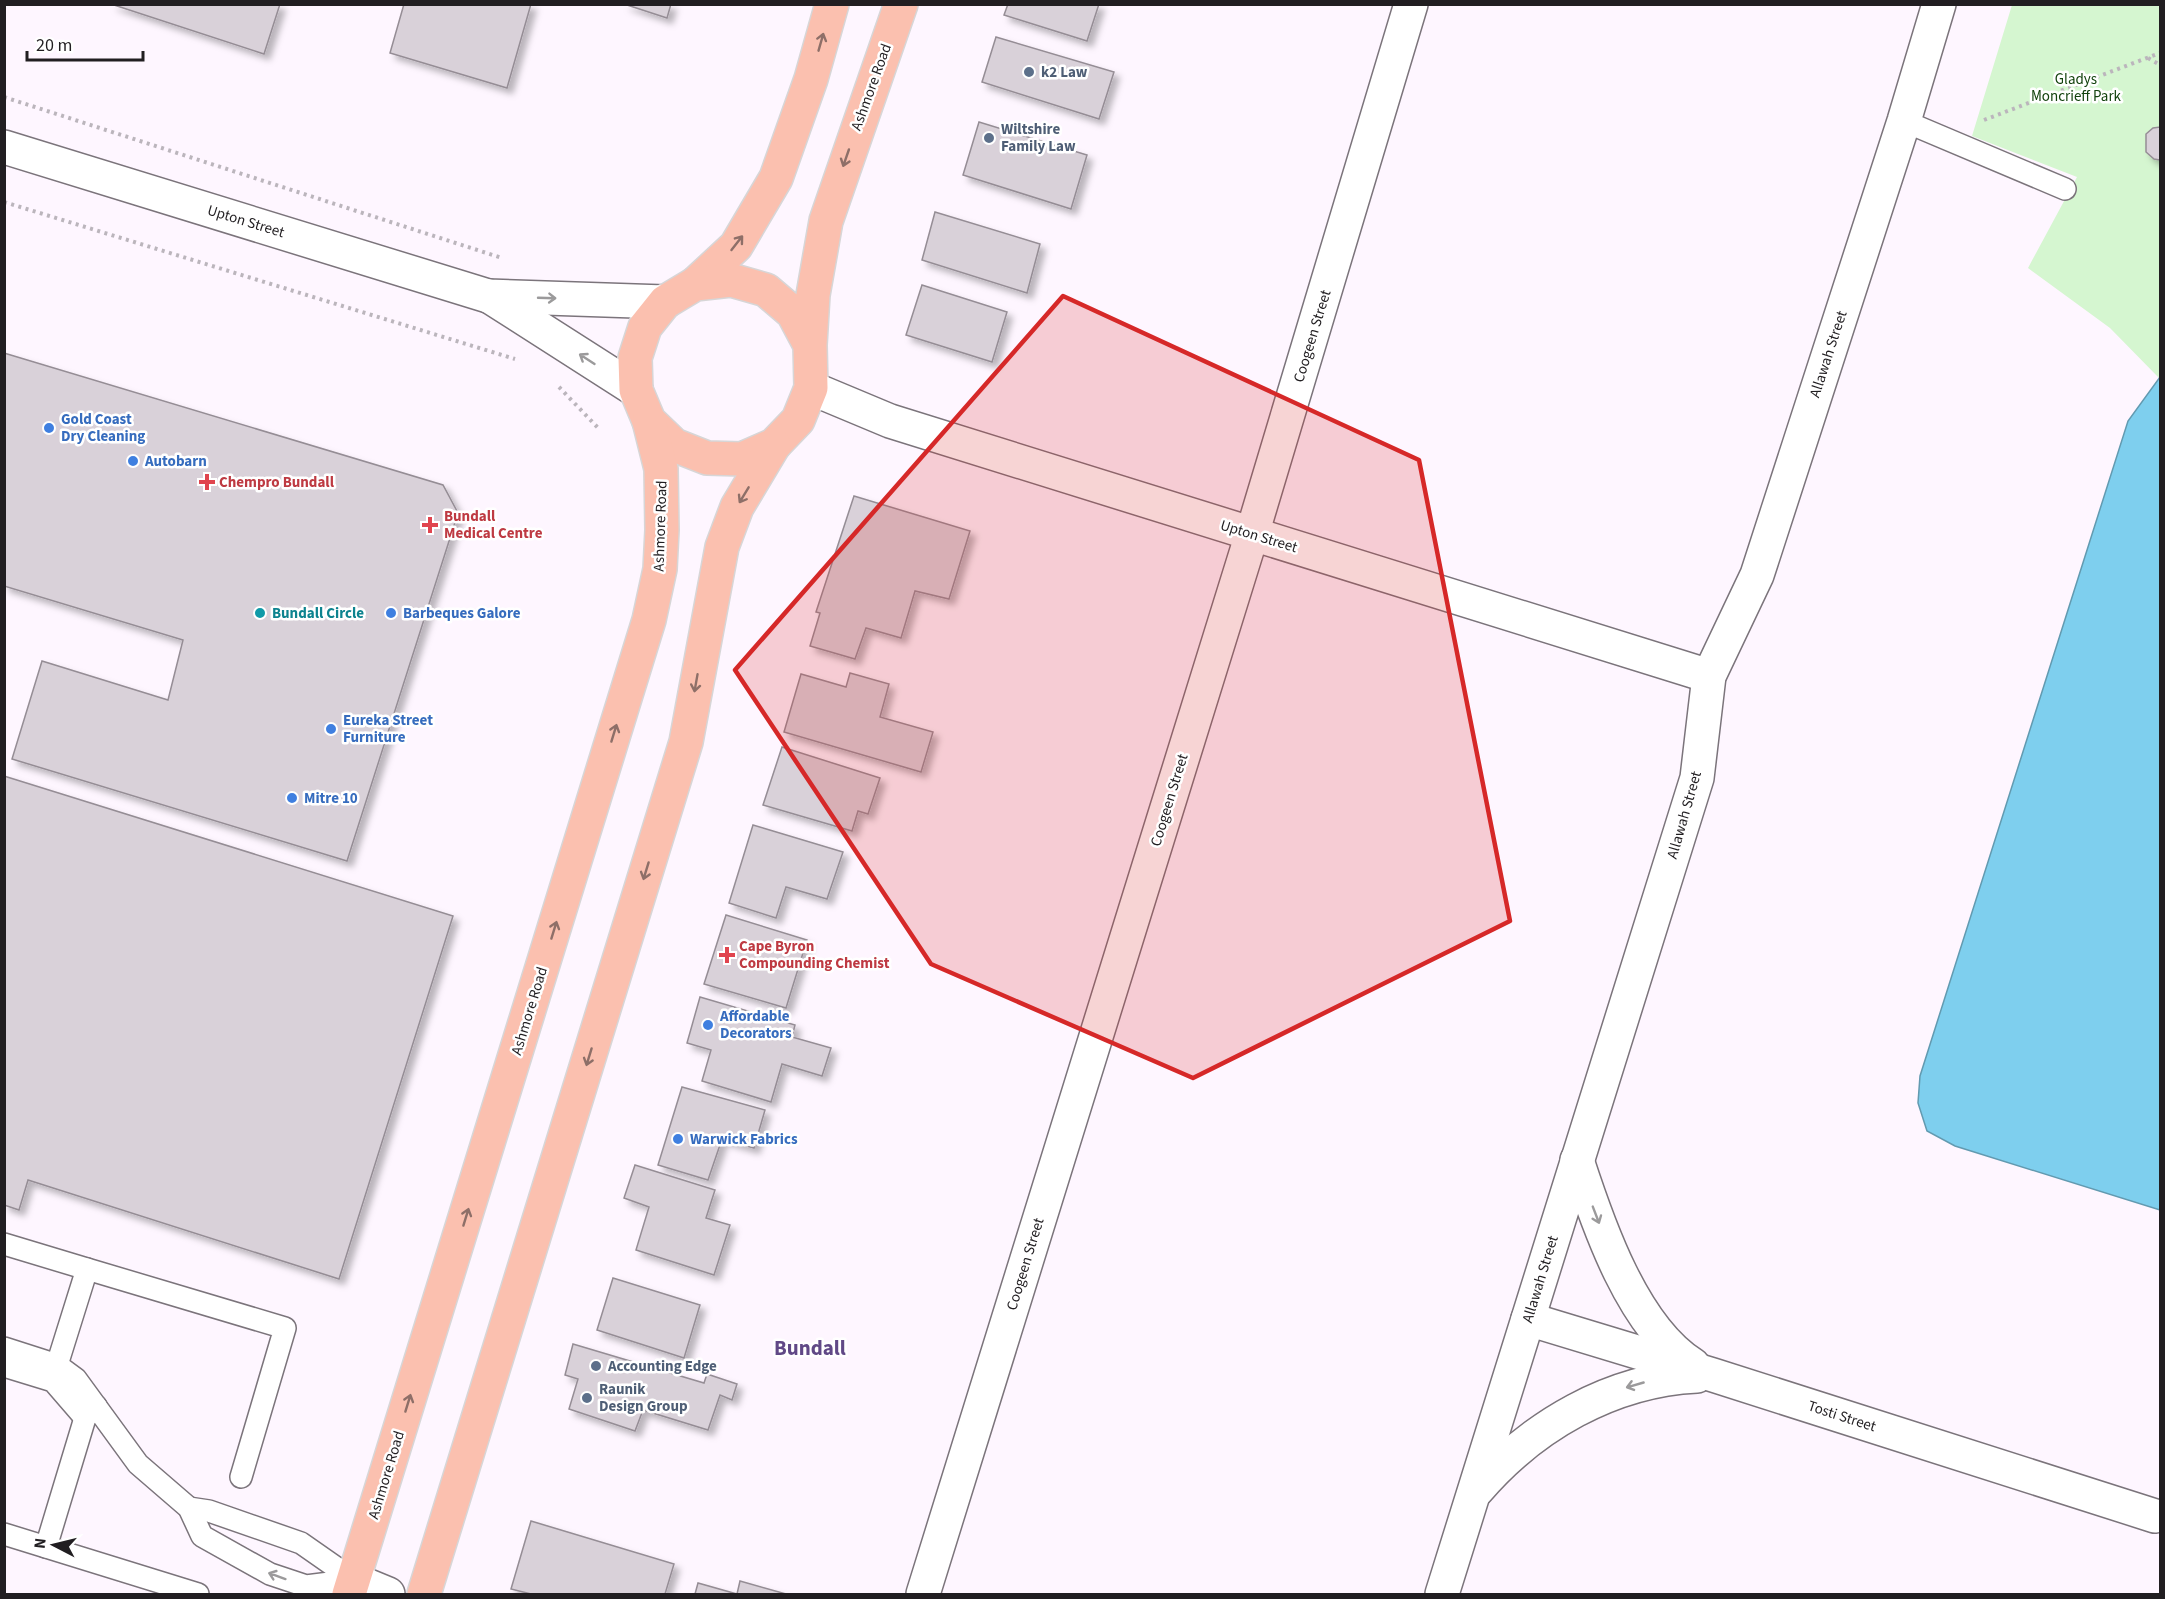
<svg xmlns="http://www.w3.org/2000/svg" width="2165" height="1599" font-family="'Source Sans 3',sans-serif">
	<defs>
		<filter id="shadow"><feDropShadow dx="5.5" dy="5.5" stdDeviation="3" flood-color="#0004"/></filter>
	</defs>
	<rect width="100%" height="100%" fill="#fef6ff"/>
	<!-- green -->
	<path fill="#d5f6d0" d="M 2012,5 L 2160,5 L 2160,377 L 2159,378 L 2110,328 L 2028,268 L 2077,177 L 1972,136 Z"/>
	<!-- water -->
	<path fill="#7ecfee" stroke="#629ab0" stroke-width="1.5" d="M 2160,377 L 2160,1210 L 1955,1146 L 1927,1131 L 1918,1103 L 1920,1076 L 2128,421 Z"/>
	<!-- building -->
	<g fill="#d9d1d9" stroke="#958d95" stroke-width="1.5" filter="url(#shadow)">
		<path d="M 111,4 L 280,4 L 264,54 Z"/>
		<path d="M 404,4 L 531,4 L 507,88 L 390,53 Z"/>
		<path d="M 624,4 L 671,4 L 667,18 Z"/>
		<path d="M 1008,4 L 1099,4 L 1087,41 L 1004,15 Z"/>
		<path d="M 996,37 L 1114,72 L 1099,119 L 982,82 Z"/>
		<path d="M 979,122 L 1087,155 L 1071,209 L 963,175 Z"/>
		<path d="M 2160,127 L 2160,160 L 2154,159 L 2146,152 L 2146,134 L 2153,128 Z"/>
		<path d="M 935,212 L 1040,244 L 1027,293 L 922,260 Z"/>
		<path d="M 922,285 L 1007,312 L 992,362 L 906,335 Z"/>
		<path d="M 4,353 L 443,485 L 458,513 L 347,861 L 12,759 L 42,661 L 168,700 L 183,640 L 4,586 Z"/>
		<path d="M 854,496 L 970,531 L 949,599 L 915,591 L 901,638 L 866,628 L 855,659 L 810,646 L 820,613 L 816,612 Z"/>
		<path d="M 850,673 L 889,684 L 880,717 L 933,732 L 921,772 L 784,732 L 801,674 L 846,687 Z"/>
		<path d="M 782,747 L 880,778 L 868,814 L 858,811 L 852,831 L 763,805 Z"/>
		<path d="M 4,776 L 453,916 L 339,1279 L 28,1180 L 19,1210 L 4,1205 Z"/>
		<path d="M 753,825 L 843,852 L 827,899 L 786,887 L 776,918 L 729,903 Z"/>
		<path d="M 726,915 L 807,940 L 786,1008 L 704,984 Z"/>
		<path d="M 700,997 L 795,1025 L 792,1037 L 831,1048 L 822,1076 L 782,1064 L 771,1102 L 702,1081 L 711,1050 L 687,1043 Z"/>
		<path d="M 682,1087 L 765,1110 L 754,1148 L 722,1139 L 708,1180 L 658,1165 Z"/>
		<path d="M 635,1165 L 715,1190 L 706,1218 L 730,1225 L 714,1275 L 636,1250 L 649,1207 L 624,1198 Z"/>
		<path d="M 613,1278 L 700,1305 L 684,1358 L 597,1330 Z"/>
		<path d="M 573,1344 L 704,1383 L 707,1374 L 737,1384 L 732,1400 L 720,1395 L 708,1430 L 643,1410 L 635,1431 L 569,1409 L 578,1379 L 565,1375 Z"/>
		<path d="M 531,1521 L 674,1564 L 665,1594 L 531,1594 L 511,1589 Z"/>
		<path d="M 740,1581 L 786,1594 L 695,1594 L 698,1583 L 737,1594 Z"/>
	</g>
	<g fill="none" stroke-linecap="round" stroke-linejoin="round">
		<defs>
			<g id="service">
				<path d="M 1904,121 L 2065,189"/>
				<path d="M 4,1244 L 87,1269"/>
				<path d="M 4,1348 L 57,1365 L 76,1379 L 138,1464 L 189,1508 L 202,1536 L 270,1574 L 306,1586 L 354,1580"/>
				<path d="M 57,1365 L 87,1269 L 285,1328 L 241,1477"/>
				<path d="M 4,1366 L 53,1381 L 85,1418"/>
				<path d="M 189,1508 L 209,1511 L 301,1543 L 354,1580"/>
				<path d="M 4,1534 L 198,1594"/>
				<path d="M 46,1547 L 85,1418 L 96,1406"/>
			</g>
			<g id="minor">
				<path d="M 811,388 L 890,421 L 1709,676"/>
				<path d="M 1577,1160 C 1598,1225 1633,1327 1693,1365"/>
				<path d="M 1528,1319 L 1713,1375 L 2155,1516"/>
				<path d="M 1477,1490 C 1532,1426 1611,1380 1697,1376"/>
				<path d="M 354,1580 L 388,1594"/>
				<path d="M 923,1594 L 1252,534 L 1411,4"/>
				<path d="M 1442,1594 L 1697,778 L 1709,676 L 1757,575 L 1904,121 L 1939,4"/>
			</g>
			<g id="tertiary">
				<path d="M 4,147 L 488,296 L 665,302"/>
				<path d="M 489,296 L 636,390"/>
			</g>
			<g id="primary">
				<path d="M 695,284 L 736,246 L 776,178 L 811,79 L 832,4"/>
				<path d="M 810,345 L 793,313 L 766,290 L 731,280 L 695,284 L 665,302 L 645,327 L 635,358 L 636,390 L 649,421 L 674,445 L 707,458 L 742,459 L 774,445 L 798,420 L 811,388 L 810,345 L 813,295 L 826,221 L 901,4"/>
				<path d="M 349,1594 L 649,620 L 660,569 L 662,530 L 661,469 L 649,421"/>
				<path d="M 424,1594 L 686,742 L 722,547 L 737,507 L 774,445"/>
			</g>
		</defs>
		<!-- service casing -->
		<use href="#service" stroke="#7b747b" stroke-width="24"/>
		<!-- minor casing -->
		<use href="#minor" stroke="#7b747b" stroke-width="36"/>
		<!-- tertiary casing -->
		<use href="#tertiary" stroke="#7b747b" stroke-width="36"/>
		<!-- primary casing -->
		<use href="#primary" stroke="#d7d6d7" stroke-width="36"/>
		<!-- path -->
		<g stroke="#bbb5bc" stroke-width="4" stroke-dasharray="3 4.5" stroke-linecap="butt">
			<path d="M 2148,58 L 2160,65"/>
			<path d="M 4,97 L 502,258"/>
			<path d="M 1984,120 L 2160,53"/>
			<path d="M 4,202 L 515,359"/>
			<path d="M 559,387 L 600,430"/>
		</g>
		<!-- service -->
		<use href="#service" stroke="#fff" stroke-width="21"/>
		<!-- minor -->
		<use href="#minor" stroke="#fff" stroke-width="33"/>
		<!-- tertiary -->
		<use href="#tertiary" stroke="#fff" stroke-width="33"/>
		<!-- primary -->
		<use href="#primary" stroke="#fbc0af" stroke-width="33"/>
	</g>
	<!-- one-way arrows -->
	<defs><path id="oneway-shaft" d="M-6 0H5M1.5-3L5.5 0L1.5 3" fill="none" stroke-width="1.6" stroke-linecap="round" stroke-linejoin="round" transform="scale(1.5)"/></defs>
	<g stroke="#8e6f68">
		<use href="#oneway-shaft" transform="translate(821 42) rotate(-74)"/>
		<use href="#oneway-shaft" transform="translate(846 158) rotate(109)"/>
		<use href="#oneway-shaft" transform="translate(737 243) rotate(-52)"/>
		<use href="#oneway-shaft" transform="translate(744 495) rotate(121)"/>
		<use href="#oneway-shaft" transform="translate(696 683) rotate(100)"/>
		<use href="#oneway-shaft" transform="translate(614 733) rotate(-73)"/>
		<use href="#oneway-shaft" transform="translate(646 871) rotate(107)"/>
		<use href="#oneway-shaft" transform="translate(554 930) rotate(-73)"/>
		<use href="#oneway-shaft" transform="translate(589 1057) rotate(107)"/>
		<use href="#oneway-shaft" transform="translate(466 1217) rotate(-73)"/>
		<use href="#oneway-shaft" transform="translate(408 1403) rotate(-73)"/>
	</g>
	<g stroke="#9b9a9b">
		<use href="#oneway-shaft" transform="translate(547 298) rotate(2)"/>
		<use href="#oneway-shaft" transform="translate(587 359) rotate(-147)"/>
		<use href="#oneway-shaft" transform="translate(1596 1215) rotate(69)"/>
		<use href="#oneway-shaft" transform="translate(1635 1385) rotate(164)"/>
		<use href="#oneway-shaft" transform="translate(277 1576) rotate(-160)"/>
	</g>
	<!-- marked area -->
	<path fill="#d62828" fill-opacity="0.2" stroke="#d62828" stroke-width="4.5" stroke-linejoin="round" d="M 1063,296 L 1419,460 L 1510,921 L 1193,1078 L 931,964 L 735,670 Z"/>
	<!-- markers -->
	<g fill="#5c6f8a" stroke="#fff" stroke-width="2">
		<circle cx="1029" cy="72" r="6"/>
		<circle cx="989" cy="138" r="6"/>
		<circle cx="596" cy="1366" r="6"/>
		<circle cx="587" cy="1398" r="6"/>
	</g>
	<g fill="#3f7fe0" stroke="#fff" stroke-width="2">
		<circle cx="49" cy="428" r="6"/>
		<circle cx="133" cy="461" r="6"/>
		<circle cx="391" cy="613" r="6"/>
		<circle cx="331" cy="729" r="6"/>
		<circle cx="292" cy="798" r="6"/>
		<circle cx="708" cy="1025" r="6"/>
		<circle cx="678" cy="1139" r="6"/>
	</g>
	<g fill="#e0444e" stroke="#fff" stroke-width="2">
		<path d="M204 473h6v6h6v6h-6v6h-6v-6h-6v-6h6z"/>
		<path d="M427 516h6v6h6v6h-6v6h-6v-6h-6v-6h6z"/>
		<path d="M724 946h6v6h6v6h-6v6h-6v-6h-6v-6h6z"/>
	</g>
	<circle fill="#0f9aa8" stroke="#fff" stroke-width="2" cx="260" cy="613" r="6"/>
	<g text-anchor="middle" stroke-width="5" stroke-linejoin="round" paint-order="stroke">
		<!-- service labels -->
		<g font-size="15" font-weight="bold" fill="#4e5e75" stroke="#fff" text-anchor="start">
			<text x="1041" y="77">k2 Law</text>
			<text x="1001" y="134">Wiltshire<tspan x="1001" dy="17">Family Law</tspan></text>
			<text x="608" y="1371">Accounting Edge</text>
			<text x="599" y="1394">Raunik<tspan x="599" dy="17">Design Group</tspan></text>
		</g>
		<!-- park labels -->
		<g font-size="15" fill="#12420d" stroke="#fff">
			<text x="2076" y="84">Gladys<tspan x="2076" dy="17">Moncrieff Park</tspan></text>
		</g>
		<!-- street labels -->
		<g font-size="15" fill="#211e21" stroke="#fff">
			<text transform="translate(871 87) rotate(-70)" y="5">Ashmore Road</text>
			<text transform="translate(246 221) rotate(17)" y="5">Upton Street</text>
			<text transform="translate(1312 336) rotate(-73)" y="5">Coogeen Street</text>
			<text transform="translate(1828 354) rotate(-72)" y="5">Allawah Street</text>
			<text transform="translate(660 526) rotate(-88)" y="5">Ashmore Road</text>
			<text transform="translate(1259 536) rotate(17)" y="5">Upton Street</text>
			<text transform="translate(1169 800) rotate(-73)" y="5">Coogeen Street</text>
			<text transform="translate(1684 815) rotate(-74)" y="5">Allawah Street</text>
			<text transform="translate(529 1011) rotate(-73)" y="5">Ashmore Road</text>
			<text transform="translate(1025 1264) rotate(-73)" y="5">Coogeen Street</text>
			<text transform="translate(1540 1279) rotate(-73)" y="5">Allawah Street</text>
			<text transform="translate(1842 1416) rotate(18)" y="5">Tosti Street</text>
			<text transform="translate(386 1475) rotate(-73)" y="5">Ashmore Road</text>
		</g>
		<!-- shop labels -->
		<g font-size="15" font-weight="bold" fill="#366cbe" stroke="#fff" text-anchor="start">
			<text x="61" y="424">Gold Coast<tspan x="61" dy="17">Dry Cleaning</tspan></text>
			<text x="145" y="466">Autobarn</text>
			<text x="403" y="618">Barbeques Galore</text>
			<text x="343" y="725">Eureka Street<tspan x="343" dy="17">Furniture</tspan></text>
			<text x="304" y="803">Mitre 10</text>
			<text x="720" y="1021">Affordable<tspan x="720" dy="17">Decorators</tspan></text>
			<text x="690" y="1144">Warwick Fabrics</text>
		</g>
		<!-- health labels -->
		<g font-size="15" font-weight="bold" fill="#be3a42" stroke="#fff" text-anchor="start">
			<text x="219" y="487">Chempro Bundall</text>
			<text x="444" y="521">Bundall<tspan x="444" dy="17">Medical Centre</tspan></text>
			<text x="739" y="951">Cape Byron<tspan x="739" dy="17">Compounding Chemist</tspan></text>
		</g>
		<!-- culture labels -->
		<g font-size="15" font-weight="bold" fill="#0d838f" stroke="#fff" text-anchor="start">
			<text x="272" y="618">Bundall Circle</text>
		</g>
		<!-- district labels -->
		<g font-size="21" font-weight="bold" fill="#604886" stroke="#fff">
			<text x="810" y="1355">Bundall</text>
		</g>
	</g>
	<!-- border -->
	<rect width="2165" height="1599" fill="none" stroke="#211e21" stroke-width="12"/>
	<!-- north arrow -->
	<g transform="translate(54 1545) rotate(277)" stroke="#ffffff" stroke-width="4.5" paint-order="stroke">
	<path d="M0-4.5L10 22L0 15L-10 22Z" fill="#211e21"/>
	<text y="-9" font-size="16" font-weight="bold" text-anchor="middle" fill="#211e21">N</text>
	</g>
	<!-- scale -->
	<path d="M27 51v9h116v-9" fill="none" stroke="#211e21" stroke-width="3"/>
	<text x="36" y="51" font-size="18" fill="#211e21" stroke="#ffffff" stroke-width="4.5" paint-order="stroke">20 m</text>
</svg>
